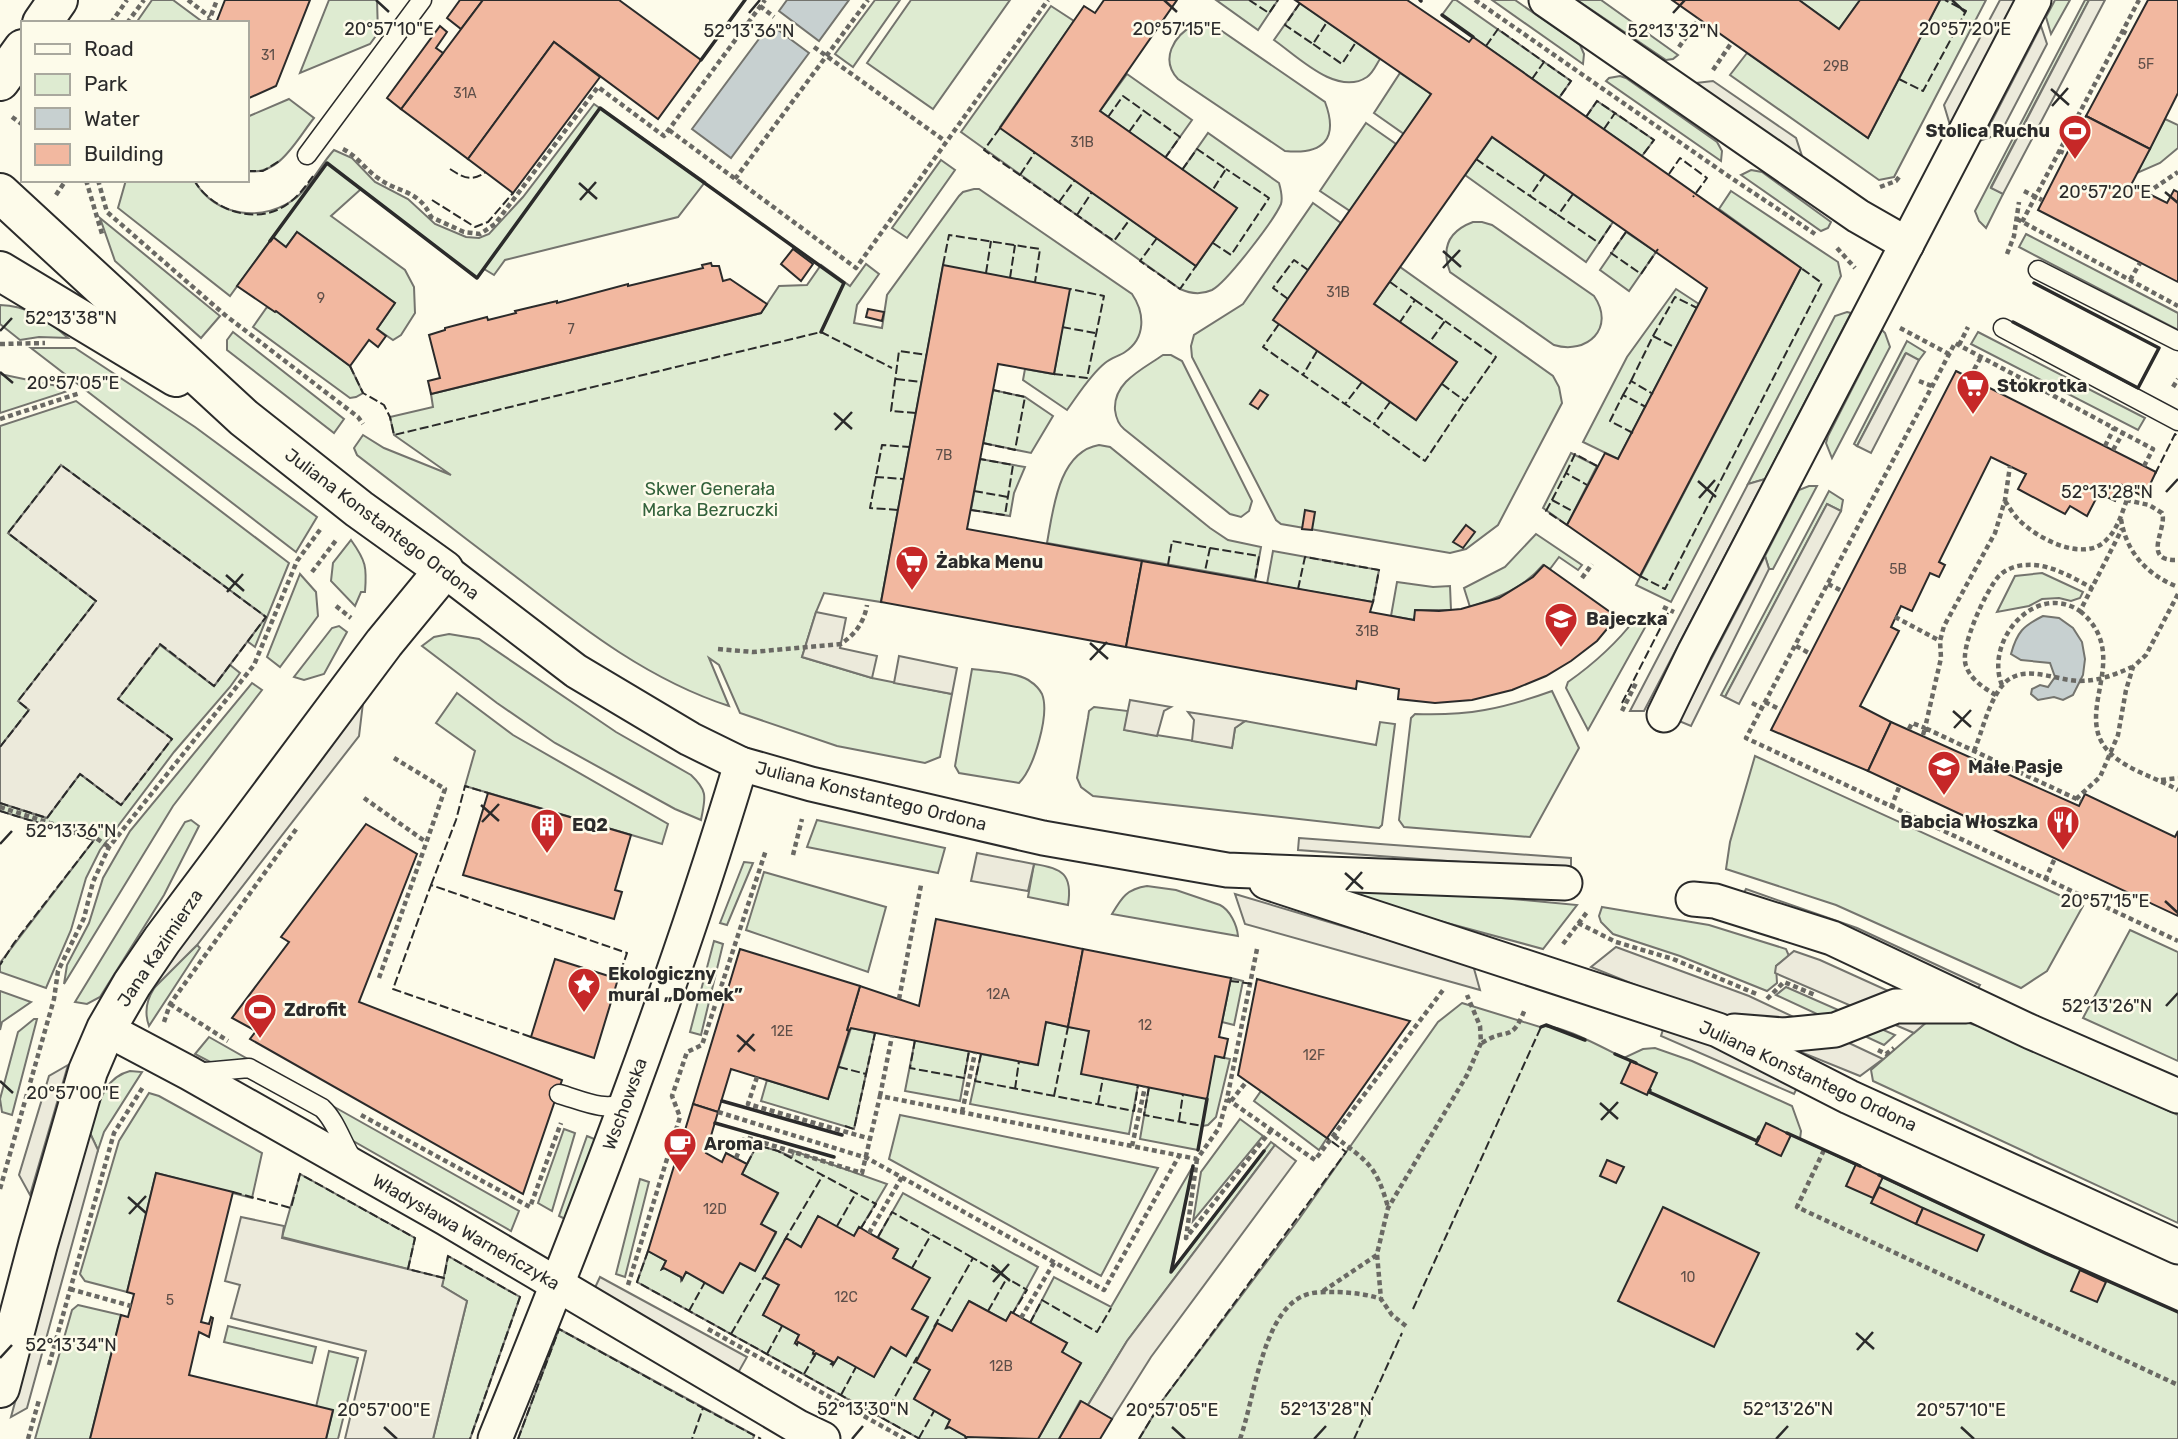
<svg xmlns="http://www.w3.org/2000/svg" width="2178" height="1439" font-family="Rubik,sans-serif">
	<rect width="100%" height="100%" fill="#fdfbea"/>
	<!-- green -->
	<g fill="#deebd1" stroke="#74746e" stroke-width="2">
		<path d="M 152,0 L 173,0 L 200,20 L 198,23 L 136,23 Z"/>
		<path d="M 329,0 L 377,0 L 378,33 L 370,44 L 300,73 Z"/>
		<path d="M 875,0 L 900,0 L 853,67 L 835,54 Z"/>
		<path d="M 911,0 L 1010,0 L 933,109 L 867,63 Z"/>
		<path d="M 1216,0 L 1278,0 L 1258,30 Z"/>
		<path d="M 1453,0 L 1456,0 L 1571,81 L 1559,98 L 1442,15 Z"/>
		<path d="M 1492,0 L 1515,0 L 1580,45 L 1584,54 L 1583,64 Z"/>
		<path d="M 1577,0 L 1601,0 L 1678,55 L 1673,59 L 1666,60 Z"/>
		<path d="M 1799,0 L 1860,0 L 1839,29 Z"/>
		<path d="M 1940,0 L 1986,0 L 1894,177 L 1879,180 L 1730,75 L 1747,53 L 1868,138 Z"/>
		<path d="M 2055,0 L 2070,0 L 2051,34 L 2046,17 Z"/>
		<path d="M 2085,0 L 2089,0 L 1991,187 L 2003,194 L 1986,228 L 1979,221 L 1975,211 Z"/>
		<path d="M 1300,3 L 1380,59 C 1376,65 1373,73 1367,77 C 1337,97 1297,56 1274,40 Z"/>
		<path d="M 1051,6 L 1074,21 L 1000,127 L 1196,266 L 1237,208 L 1182,170 L 1208,133 L 1279,183 C 1281,190 1283,197 1281,204 C 1274,220 1227,282 1212,290 C 1201,295 1191,294 1180,289 L 961,132 Z"/>
		<path d="M 1194,25 L 1216,27 L 1325,102 C 1339,139 1323,155 1285,151 L 1178,79 C 1160,60 1173,36 1194,25 Z"/>
		<path d="M 1400,73 L 1431,94 L 1404,134 L 1374,113 Z"/>
		<path d="M 1127,74 L 1192,120 L 1165,158 L 1100,111 Z"/>
		<path d="M 1620,76 L 1626,78 L 1717,142 L 1722,151 L 1721,161 L 1606,81 L 1609,78 Z"/>
		<path d="M 289,99 L 314,118 C 297,139 279,177 247,171 L 247,117 Z"/>
		<path d="M 1597,101 L 1654,140 L 1642,156 L 1586,117 Z"/>
		<path d="M 594,104 L 705,182 L 678,217 L 505,260 L 494,275 L 484,269 L 477,278 L 361,189 L 331,216 L 405,270 L 414,287 L 415,313 L 401,335 L 393,340 L 377,329 L 395,303 L 297,232 L 286,247 L 272,238 L 230,296 L 118,208 L 126,180 L 194,180 C 215,218 265,223 297,197 C 312,184 321,164 334,150 L 352,158 L 375,182 L 408,199 L 435,224 L 466,237 L 479,238 L 489,234 L 523,197 Z"/>
		<path d="M 2165,119 L 2178,125 L 2178,148 L 2160,163 L 2137,173 Z"/>
		<path d="M 1366,123 L 1396,144 L 1350,211 L 1320,191 Z"/>
		<path d="M 1492,137 L 1613,222 L 1586,262 L 1465,175 Z"/>
		<path d="M 941,160 L 955,170 L 907,238 L 892,228 Z"/>
		<path d="M 1751,170 L 1762,172 L 1831,222 L 1828,228 L 1821,231 L 1741,175 Z"/>
		<path d="M 974,189 L 979,189 L 1132,294 C 1145,313 1146,338 1125,352 C 1119,356 1111,358 1105,363 C 1090,375 1078,395 1067,410 L 1023,380 L 1025,369 L 1054,374 L 1069,289 L 943,266 L 881,602 L 824,593 L 816,612 L 802,657 L 872,678 L 952,694 L 940,757 L 925,763 L 837,746 L 740,713 L 719,665 L 709,658 L 729,706 C 648,680 581,627 515,576 C 462,536 409,495 357,455 L 354,448 L 363,435 L 384,448 L 451,475 L 394,435 L 390,417 L 433,407 L 431,394 L 761,313 L 779,286 L 807,285 L 821,265 L 850,286 L 866,264 L 879,274 L 857,305 L 854,323 L 882,328 L 887,295 L 959,196 L 963,192 Z"/>
		<path d="M 1731,191 L 1838,262 L 1841,276 L 1671,602 L 1636,585 L 1801,268 L 1719,209 Z"/>
		<path d="M 1313,203 L 1341,223 L 1274,320 L 1416,420 L 1457,362 L 1374,304 L 1400,267 L 1553,376 L 1559,387 L 1562,403 L 1498,525 L 1466,549 L 1450,553 L 1281,524 L 1276,520 L 1192,357 L 1191,346 L 1194,335 L 1243,304 Z"/>
		<path d="M 100,218 L 220,316 L 201,338 L 115,261 Z"/>
		<path d="M 1473,222 L 1482,222 L 1492,225 L 1594,296 C 1616,328 1587,355 1554,345 L 1450,272 C 1441,248 1449,231 1473,222 Z"/>
		<path d="M 1626,232 L 1656,252 L 1629,291 L 1600,270 Z"/>
		<path d="M 2026,234 L 2178,313 L 2178,330 L 2019,247 Z"/>
		<path d="M 1676,289 L 1699,304 L 1618,459 L 1583,442 L 1627,357 Z"/>
		<path d="M 0,305 C 27,305 49,321 68,338 L 39,337 L 20,340 L 0,324 Z"/>
		<path d="M 267,307 L 276,311 L 350,366 L 363,393 L 356,397 L 350,398 L 253,327 Z"/>
		<path d="M 1847,312 L 1851,313 L 1765,479 L 1748,484 L 1835,316 Z"/>
		<path d="M 1882,330 L 1885,333 L 1890,347 L 1832,458 L 1826,443 L 1828,436 Z"/>
		<path d="M 233,332 L 344,419 L 334,433 L 227,350 L 227,340 Z"/>
		<path d="M 1978,332 L 2145,418 L 2138,430 L 1971,344 Z"/>
		<path d="M 1907,341 L 1925,352 L 1919,360 L 1905,354 L 1857,446 L 1854,444 Z"/>
		<path d="M 31,348 L 75,348 L 195,427 L 317,517 L 296,552 Z"/>
		<path d="M 1163,355 L 1171,355 L 1182,361 L 1252,501 L 1249,511 L 1241,517 L 1230,514 L 1124,429 C 1118,424 1116,418 1115,410 C 1113,382 1143,369 1163,355 Z"/>
		<path d="M 0,374 L 57,386 L 65,392 L 0,413 Z"/>
		<path d="M 993,390 L 1025,397 L 1053,416 L 1031,453 L 983,443 Z"/>
		<path d="M 76,401 L 289,563 L 255,647 L 247,641 L 265,617 L 8,533 L 96,601 L 19,701 L 29,710 L 0,747 L 0,426 Z"/>
		<path d="M 1099,445 L 1110,447 L 1210,528 L 1228,540 L 1261,547 L 1255,580 L 1047,543 C 1053,511 1058,452 1099,445 Z"/>
		<path d="M 1571,453 L 1597,466 L 1567,525 L 1543,508 Z"/>
		<path d="M 980,459 L 1025,467 L 1014,493 L 1010,516 L 971,510 Z"/>
		<path d="M 1809,486 L 1817,486 L 1773,569 L 1769,569 L 1765,556 L 1799,490 Z"/>
		<path d="M 1829,491 L 1843,500 L 1841,511 L 1827,504 L 1725,697 L 1721,695 Z"/>
		<path d="M 1536,534 L 1582,565 L 1578,570 L 1559,557 L 1550,569 L 1543,565 C 1524,588 1498,598 1470,607 L 1464,588 L 1505,567 Z"/>
		<path d="M 351,540 C 366,561 367,567 365,592 L 361,592 L 355,606 L 331,581 L 333,563 Z"/>
		<path d="M 1273,551 L 1379,570 L 1373,602 L 1267,584 Z"/>
		<path d="M 2042,573 L 2083,592 L 2080,598 L 2071,601 L 2059,598 L 2042,599 L 2029,606 L 1997,612 L 2015,576 Z"/>
		<path d="M 300,574 L 316,592 L 318,616 L 280,667 L 267,657 Z"/>
		<path d="M 1397,582 L 1433,587 L 1450,586 L 1451,610 L 1416,610 L 1414,620 L 1391,616 Z"/>
		<path d="M 1636,618 L 1647,624 L 1588,730 L 1566,688 L 1568,682 C 1595,663 1616,644 1636,618 Z"/>
		<path d="M 339,626 L 347,632 L 324,674 L 304,680 L 294,677 L 332,628 Z"/>
		<path d="M 449,634 L 479,639 L 616,732 L 691,775 C 709,792 705,798 701,820 L 675,809 L 555,743 L 497,703 L 422,646 L 434,637 Z"/>
		<path d="M 160,644 L 214,686 L 230,665 L 240,673 L 230,687 L 174,752 L 100,850 L 86,878 L 71,930 L 46,988 L 0,972 L 0,963 L 94,840 L 0,811 L 0,803 L 46,818 L 80,774 L 121,804 L 118,699 Z"/>
		<path d="M 972,669 C 987,671 1020,672 1031,682 C 1035,684 1040,690 1042,694 C 1050,714 1034,768 1019,783 L 959,773 L 955,766 Z"/>
		<path d="M 252,683 L 262,690 L 173,806 L 64,984 L 67,965 L 89,923 L 103,878 L 130,831 Z"/>
		<path d="M 1552,691 L 1579,748 L 1530,837 L 1404,827 L 1399,820 L 1411,718 L 1415,714 C 1468,716 1502,709 1552,691 Z"/>
		<path d="M 457,693 L 513,735 L 668,824 L 662,844 L 465,786 L 475,751 L 436,723 Z"/>
		<path d="M 1094,707 L 1128,711 L 1125,730 L 1232,747 L 1235,728 L 1245,721 L 1376,745 L 1380,722 L 1395,724 L 1382,825 L 1379,828 L 1093,796 L 1081,787 L 1077,778 L 1088,718 L 1089,711 Z"/>
		<path d="M 1755,756 L 2083,906 L 2047,971 L 2021,988 L 1836,905 L 1726,869 L 1730,842 Z"/>
		<path d="M 191,820 L 199,826 L 164,895 L 100,997 L 87,1004 L 75,1002 L 185,822 Z"/>
		<path d="M 817,820 L 945,848 L 938,873 L 807,847 Z"/>
		<path d="M 744,862 L 753,863 L 727,925 L 720,923 Z"/>
		<path d="M 1034,864 C 1062,868 1073,874 1068,905 L 1028,897 Z"/>
		<path d="M 764,872 L 886,907 L 868,972 L 746,930 Z"/>
		<path d="M 1308,880 L 1577,905 L 1543,949 L 1310,886 Z"/>
		<path d="M 1147,886 L 1176,890 L 1220,905 C 1230,910 1237,925 1238,936 L 1112,914 C 1122,897 1127,889 1147,886 Z"/>
		<path d="M 1602,907 L 1709,925 L 1786,949 L 1789,956 L 1776,966 L 1777,983 L 1767,991 L 1680,956 L 1613,934 L 1601,922 L 1599,916 Z"/>
		<path d="M 2130,930 L 2178,952 L 2178,1061 L 2083,1018 Z"/>
		<path d="M 714,941 L 723,944 L 701,1035 L 690,1032 Z"/>
		<path d="M 197,945 L 200,948 L 149,1026 C 136,990 175,968 197,945 Z"/>
		<path d="M 1231,978 L 1243,981 L 1234,1025 L 1222,1022 Z"/>
		<path d="M 1786,987 L 1895,1035 L 1884,1045 L 1776,995 Z"/>
		<path d="M 0,991 L 31,1002 L 2,1022 L 0,1030 Z"/>
		<path d="M 1462,1003 L 1540,1027 C 1556,1021 1607,1050 1624,1058 L 1643,1049 L 1655,1048 L 1692,1061 L 1792,1106 L 1801,1131 L 1800,1139 L 2045,1253 L 2178,1312 L 2178,1439 L 1139,1439 L 1162,1401 L 1299,1219 L 1438,1022 Z"/>
		<path d="M 1937,1013 L 2000,1033 L 2178,1115 L 2178,1223 L 1873,1081 L 1871,1070 Z"/>
		<path d="M 34,1019 L 37,1019 L 12,1115 L 2,1112 L 0,1099 L 18,1032 Z"/>
		<path d="M 1046,1022 L 1089,1031 L 1138,1085 L 1129,1134 L 970,1104 L 981,1054 L 1037,1065 Z"/>
		<path d="M 851,1028 L 875,1033 L 854,1129 L 761,1101 L 767,1080 L 828,1099 Z"/>
		<path d="M 209,1037 L 262,1067 L 216,1065 L 195,1054 Z"/>
		<path d="M 915,1040 L 969,1051 L 960,1101 L 905,1091 Z"/>
		<path d="M 1215,1056 L 1230,1059 L 1216,1117 L 1208,1125 L 1202,1126 L 1198,1150 L 1140,1139 L 1149,1087 Z"/>
		<path d="M 130,1071 L 142,1072 L 104,1132 L 98,1150 L 89,1131 C 98,1108 102,1078 130,1071 Z"/>
		<path d="M 1261,1091 L 1327,1138 L 1319,1150 L 1254,1101 Z"/>
		<path d="M 149,1093 L 159,1096 L 262,1153 L 252,1198 L 156,1173 L 127,1292 L 85,1281 L 80,1274 L 119,1141 Z"/>
		<path d="M 322,1100 L 519,1211 L 511,1231 L 348,1138 Z"/>
		<path d="M 900,1115 L 1158,1168 L 1101,1276 L 889,1159 Z"/>
		<path d="M 1240,1119 L 1263,1136 L 1193,1221 L 1201,1172 Z"/>
		<path d="M 564,1129 L 575,1133 L 552,1211 L 538,1203 Z"/>
		<path d="M 587,1136 L 599,1141 L 571,1222 L 559,1216 Z"/>
		<path d="M 1271,1142 L 1275,1145 L 1127,1341 L 1088,1405 L 1080,1401 L 1059,1439 L 1038,1439 L 1081,1363 L 1062,1352 L 1067,1343 L 1030,1323 L 1054,1277 L 1111,1307 L 1193,1166 L 1172,1270 Z"/>
		<path d="M 757,1145 L 778,1151 L 792,1157 L 794,1151 L 887,1184 L 861,1228 L 859,1227 L 854,1236 L 818,1216 L 801,1247 L 786,1239 L 765,1277 L 779,1285 L 763,1315 L 799,1335 L 795,1343 L 798,1342 L 814,1351 L 813,1354 L 816,1353 L 833,1362 L 833,1365 L 838,1357 L 874,1377 L 891,1347 L 906,1356 L 928,1318 L 912,1309 L 929,1278 L 893,1258 L 898,1249 L 878,1237 L 903,1193 L 1038,1267 L 1013,1313 L 1011,1312 L 1006,1321 L 969,1301 L 952,1331 L 937,1323 L 916,1361 L 930,1370 L 914,1399 L 950,1420 L 947,1428 L 949,1427 L 965,1436 L 966,1439 L 920,1439 L 637,1282 L 648,1251 L 666,1261 L 662,1269 L 664,1268 L 681,1277 L 681,1280 L 686,1272 L 722,1293 L 740,1263 L 755,1271 L 776,1233 L 761,1224 L 778,1194 L 742,1174 Z"/>
		<path d="M 300,1174 L 415,1238 L 408,1269 L 282,1237 Z"/>
		<path d="M 640,1179 L 649,1182 L 625,1277 L 616,1274 Z"/>
		<path d="M 448,1256 L 520,1297 L 470,1439 L 433,1439 L 467,1301 L 442,1286 Z"/>
		<path d="M 78,1305 L 121,1315 L 90,1439 L 35,1439 L 72,1310 Z"/>
		<path d="M 228,1326 L 316,1347 L 312,1363 L 224,1342 Z"/>
		<path d="M 559,1329 L 754,1435 L 753,1439 L 518,1439 Z"/>
		<path d="M 329,1351 L 358,1358 L 338,1439 L 326,1439 L 333,1411 L 316,1407 Z"/>
	</g>
	<!-- parking -->
	<g fill="#eceadb" stroke="#74746e" stroke-width="2">
		<path d="M 2000,0 L 2015,0 L 1950,125 L 1944,105 Z"/>
		<path d="M 2089,0 L 2105,0 L 2003,194 L 1991,188 Z"/>
		<path d="M 2041,26 L 2047,44 L 2000,134 L 1982,140 Z"/>
		<path d="M 1713,81 L 1796,138 L 1803,159 L 1696,83 Z"/>
		<path d="M 1906,353 L 1919,360 L 1871,453 L 1857,446 Z"/>
		<path d="M 61,465 L 266,617 L 214,686 L 160,645 L 118,699 L 172,739 L 121,805 L 80,774 L 47,818 L 0,803 L 0,747 L 29,710 L 18,701 L 96,601 L 8,533 Z"/>
		<path d="M 1765,479 L 1644,711 L 1630,711 L 1748,484 Z"/>
		<path d="M 1827,504 L 1841,511 L 1739,704 L 1725,697 Z"/>
		<path d="M 1765,556 L 1769,569 L 1691,726 L 1679,721 Z"/>
		<path d="M 816,612 L 846,618 L 840,648 L 877,656 L 872,678 L 802,657 Z"/>
		<path d="M 899,656 L 957,668 L 952,694 L 894,683 Z"/>
		<path d="M 1130,700 L 1171,707 L 1164,711 L 1157,736 L 1124,730 Z"/>
		<path d="M 363,703 L 359,736 L 197,945 L 150,992 L 182,941 Z"/>
		<path d="M 1188,712 L 1245,721 L 1235,728 L 1232,748 L 1192,741 L 1194,720 Z"/>
		<path d="M 1299,838 L 1571,858 L 1571,870 L 1298,850 Z"/>
		<path d="M 977,853 L 1034,864 L 1028,891 L 971,881 Z"/>
		<path d="M 1746,889 L 1857,928 L 1980,985 L 1972,998 L 1741,898 Z"/>
		<path d="M 1235,894 L 1473,965 L 1480,990 L 1245,924 Z"/>
		<path d="M 1616,947 L 1749,996 L 1883,1059 L 1860,1076 L 1591,967 Z"/>
		<path d="M 1794,951 L 1820,960 L 1937,1013 L 1914,1033 L 1775,973 L 1776,966 Z"/>
		<path d="M 1665,1023 L 1800,1082 L 1794,1094 L 1661,1036 Z"/>
		<path d="M 68,1065 L 30,1195 L 19,1175 L 49,1076 Z"/>
		<path d="M 89,1131 L 98,1150 L 27,1408 L 11,1417 Z"/>
		<path d="M 1275,1145 L 1296,1161 L 1151,1357 L 1112,1419 L 1088,1405 L 1127,1341 Z"/>
		<path d="M 241,1217 L 284,1226 L 282,1238 L 444,1278 L 442,1286 L 467,1301 L 433,1439 L 345,1439 L 366,1351 L 231,1318 L 240,1285 L 225,1281 Z"/>
		<path d="M 600,1277 L 747,1357 L 738,1373 L 592,1294 Z"/>
	</g>
	<!-- water -->
	<g fill="#c7d0d0" stroke="#74746e" stroke-width="2">
		<path d="M 787,0 L 849,0 L 819,41 L 779,11 Z"/>
		<path d="M 770,24 L 809,53 L 731,158 L 692,129 Z"/>
		<path d="M 2043,616 L 2059,618 L 2073,628 L 2082,642 L 2085,659 L 2083,675 L 2073,695 L 2063,700 L 2054,697 L 2038,700 L 2031,694 L 2032,689 L 2040,685 L 2048,687 L 2055,677 L 2050,663 L 2021,660 L 2011,654 C 2017,632 2023,626 2043,616 Z"/>
	</g>
	<!-- building -->
	<g fill="#f2b8a0" stroke="#2b2b2b" stroke-width="2">
		<path d="M 225,0 L 310,0 L 276,86 L 247,99 L 247,23 L 216,23 Z"/>
		<path d="M 460,0 L 483,0 L 461,29 L 447,18 Z"/>
		<path d="M 483,0 L 619,0 L 701,60 L 658,119 L 554,42 L 468,159 L 401,109 Z"/>
		<path d="M 1104,0 L 1177,0 L 1100,111 L 1237,208 L 1196,266 L 1000,128 L 1084,6 L 1095,13 Z"/>
		<path d="M 1295,0 L 1407,0 L 1469,42 L 1473,37 L 1801,268 L 1640,576 L 1567,525 L 1605,453 L 1618,459 L 1707,288 L 1492,137 L 1374,304 L 1457,362 L 1416,420 L 1362,382 L 1273,320 L 1431,94 Z"/>
		<path d="M 1672,0 L 1799,0 L 1839,29 L 1860,0 L 1940,0 L 1868,138 Z"/>
		<path d="M 2148,0 L 2178,0 L 2178,93 L 2150,149 L 2086,116 Z"/>
		<path d="M 440,26 L 447,32 L 436,48 L 443,53 L 401,109 L 387,98 Z"/>
		<path d="M 554,42 L 600,77 L 513,193 L 468,159 Z"/>
		<path d="M 2086,116 L 2150,149 L 2131,185 L 2167,203 L 2174,190 L 2178,192 L 2178,282 L 2038,210 Z"/>
		<path d="M 297,232 L 395,303 L 377,329 L 386,336 L 378,347 L 369,340 L 350,366 L 276,311 L 275,312 L 237,286 L 273,237 L 286,247 Z"/>
		<path d="M 793,249 L 813,264 L 801,281 L 781,264 Z"/>
		<path d="M 711,263 L 712,266 L 719,266 L 723,281 L 730,279 L 767,304 L 761,313 L 431,394 L 428,381 L 440,378 L 429,335 L 445,330 L 445,328 L 487,317 L 488,320 L 516,313 L 515,311 L 557,301 L 557,303 L 628,284 L 628,286 L 703,268 L 702,265 Z"/>
		<path d="M 943,265 L 1070,289 L 1054,374 L 998,364 L 967,529 L 1142,561 L 1126,647 L 881,602 Z"/>
		<path d="M 868,309 L 884,312 L 882,321 L 866,317 Z"/>
		<path d="M 1956,371 L 2156,472 L 2144,497 L 2122,485 L 2115,501 L 2099,493 L 2087,516 L 2070,506 L 2065,514 L 2018,489 L 2026,474 L 1991,457 L 1939,562 L 1945,565 L 1939,577 L 1930,573 L 1912,611 L 1901,606 L 1891,627 L 1899,631 L 1860,706 L 1891,722 L 1868,771 L 1771,730 Z"/>
		<path d="M 1260,390 L 1268,395 L 1258,409 L 1250,404 Z"/>
		<path d="M 1305,510 L 1315,512 L 1312,530 L 1302,529 Z"/>
		<path d="M 1466,525 L 1475,532 L 1463,548 L 1453,542 Z"/>
		<path d="M 1142,561 L 1373,602 L 1370,612 L 1414,620 L 1415,610 L 1439,611 L 1461,609 L 1499,598 L 1533,577 L 1544,565 L 1617,617 L 1597,641 L 1571,661 L 1546,676 L 1512,690 L 1472,700 L 1435,703 L 1398,699 L 1399,689 L 1357,681 L 1356,689 L 1126,647 Z"/>
		<path d="M 1891,722 L 2079,806 L 2085,794 L 2175,837 L 2178,831 L 2178,916 L 1868,771 Z"/>
		<path d="M 488,793 L 631,835 L 615,890 L 622,892 L 614,919 L 463,875 Z"/>
		<path d="M 366,824 L 417,854 L 359,1002 L 562,1080 L 523,1194 L 250,1039 L 256,1031 L 232,1018 L 289,942 L 281,937 Z"/>
		<path d="M 936,919 L 1083,949 L 1068,1027 L 1046,1022 L 1038,1065 L 851,1028 L 849,1031 L 847,1030 L 860,986 L 919,1006 Z"/>
		<path d="M 740,949 L 860,986 L 847,1030 L 849,1031 L 828,1099 L 731,1069 L 718,1112 L 693,1104 Z"/>
		<path d="M 1083,949 L 1231,978 L 1219,1037 L 1228,1039 L 1224,1058 L 1215,1056 L 1207,1099 L 1081,1074 L 1089,1031 L 1068,1027 Z"/>
		<path d="M 555,959 L 618,979 L 594,1058 L 531,1037 Z"/>
		<path d="M 1257,979 L 1410,1021 L 1327,1138 L 1238,1075 Z"/>
		<path d="M 1631,1061 L 1657,1073 L 1647,1095 L 1621,1083 Z"/>
		<path d="M 693,1104 L 718,1112 L 706,1153 L 722,1162 L 726,1153 L 747,1164 L 742,1174 L 778,1193 L 761,1224 L 776,1232 L 755,1271 L 740,1263 L 723,1293 L 686,1272 L 682,1280 L 681,1277 L 664,1268 L 662,1269 L 666,1261 L 648,1251 Z"/>
		<path d="M 1766,1123 L 1791,1135 L 1781,1156 L 1756,1144 Z"/>
		<path d="M 1607,1160 L 1624,1167 L 1616,1183 L 1600,1176 Z"/>
		<path d="M 1856,1164 L 1883,1177 L 1873,1198 L 1846,1186 Z"/>
		<path d="M 156,1173 L 233,1192 L 201,1322 L 209,1324 L 211,1317 L 213,1318 L 209,1337 L 199,1332 L 189,1375 L 333,1410 L 326,1439 L 90,1439 L 121,1315 L 128,1317 L 134,1294 L 127,1292 Z"/>
		<path d="M 1879,1187 L 1923,1208 L 1916,1224 L 1871,1203 Z"/>
		<path d="M 1663,1207 L 1759,1253 L 1714,1347 L 1618,1301 Z"/>
		<path d="M 1923,1208 L 1984,1235 L 1977,1251 L 1916,1224 Z"/>
		<path d="M 818,1216 L 854,1236 L 859,1227 L 869,1233 L 898,1249 L 893,1258 L 930,1278 L 912,1309 L 928,1317 L 906,1356 L 891,1347 L 874,1377 L 838,1357 L 833,1365 L 831,1364 L 833,1362 L 816,1353 L 815,1355 L 813,1353 L 814,1351 L 798,1342 L 797,1345 L 795,1343 L 799,1335 L 763,1315 L 779,1285 L 764,1277 L 786,1238 L 801,1247 Z"/>
		<path d="M 2080,1270 L 2106,1282 L 2097,1302 L 2071,1291 Z"/>
		<path d="M 969,1301 L 1006,1321 L 1011,1312 L 1013,1313 L 1067,1343 L 1062,1352 L 1081,1363 L 1038,1439 L 967,1437 L 966,1439 L 965,1436 L 949,1427 L 946,1428 L 950,1420 L 914,1399 L 930,1370 L 916,1362 L 937,1323 L 952,1331 Z"/>
		<path d="M 1081,1401 L 1112,1419 L 1100,1439 L 1059,1439 Z"/>
	</g>
	<g fill="none" stroke-linecap="round" stroke-linejoin="round">
		<defs>
			<g id="lane">
				<path d="M 307,155 L 422,0"/>
				<path d="M 2038,270 L 2178,341"/>
				<path d="M 2003,328 L 2178,421"/>
				<path d="M 194,1073 L 249,1068 L 322,1108 C 336,1121 342,1143 353,1160"/>
				<path d="M 559,1094 C 581,1100 605,1113 626,1102"/>
			</g>
			<g id="street">
				<path d="M 1546,0 L 1858,216 L 1907,244"/>
				<path d="M 444,570 L 576,671 L 690,739 L 741,764 L 811,784 L 1043,838 L 1227,870 L 1565,883"/>
				<path d="M 1664,715 L 1695,651 L 2034,0"/>
				<path d="M 1266,882 L 1718,1030 L 1849,1097 L 2178,1247"/>
				<path d="M 1693,899 L 1715,901 L 1832,938 L 2031,1032 L 2178,1096"/>
				<path d="M 106,1029 L 189,1073 L 445,1218 L 798,1427 L 823,1439"/>
				<path d="M 1734,1031 L 1784,1035 L 1835,1030 L 1896,1006 L 1966,1006"/>
				<path d="M 495,1439 C 585,1218 672,993 741,764"/>
			</g>
			<g id="secondary">
				<path d="M 42,23 L 58,0"/>
				<path d="M 0,81 L 23,49"/>
				<path d="M 0,193 L 244,418 L 359,509 L 444,570 L 384,643 L 162,940 L 132,984 L 106,1029 L 88,1071 L 38,1244 L 0,1388"/>
				<path d="M 0,271 L 176,377"/>
			</g>
		</defs>
		<!-- lane casing -->
		<use href="#lane" stroke="#2b2b2b" stroke-width="21"/>
		<!-- street casing -->
		<use href="#street" stroke="#2b2b2b" stroke-width="37"/>
		<!-- secondary casing -->
		<use href="#secondary" stroke="#2b2b2b" stroke-width="42"/>
		<!-- path -->
		<g stroke="#6a6964" stroke-width="4.5" stroke-dasharray="5 3.5" stroke-linecap="butt">
			<path d="M 188,0 L 210,17"/>
			<path d="M 1475,0 L 1724,173 L 1815,234"/>
			<path d="M 760,6 L 774,17"/>
			<path d="M 111,23 L 127,0"/>
			<path d="M 127,23 L 144,0"/>
			<path d="M 208,23 L 217,0"/>
			<path d="M 2122,31 L 2129,35"/>
			<path d="M 814,47 L 945,141"/>
			<path d="M 1679,47 L 1699,19"/>
			<path d="M 1713,70 L 1732,42"/>
			<path d="M 12,117 L 23,125"/>
			<path d="M 669,130 L 856,268 L 1048,0"/>
			<path d="M 343,149 C 357,156 365,169 378,178 C 397,193 419,189 431,217 L 464,232 L 480,234 L 495,224 L 598,87 L 664,136 L 765,0"/>
			<path d="M 2059,151 L 2067,154"/>
			<path d="M 735,179 L 868,0"/>
			<path d="M 86,180 L 102,234"/>
			<path d="M 98,180 L 107,212 L 225,315 L 358,417 L 363,424"/>
			<path d="M 1880,187 L 1896,181 L 1899,177"/>
			<path d="M 2024,191 L 2042,200"/>
			<path d="M 2147,193 L 2178,172"/>
			<path d="M 56,195 L 66,180"/>
			<path d="M 2017,219 L 2178,306"/>
			<path d="M 2022,222 L 2139,0"/>
			<path d="M 1837,248 L 1855,268"/>
			<path d="M 2007,254 L 2014,236 L 2019,202"/>
			<path d="M 2130,280 L 2140,263"/>
			<path d="M 1900,328 L 1949,354"/>
			<path d="M 0,344 L 45,343"/>
			<path d="M 1959,345 L 1968,327"/>
			<path d="M 1970,377 L 1981,357"/>
			<path d="M 1919,381 L 1932,386"/>
			<path d="M 2173,387 L 2178,379"/>
			<path d="M 0,419 L 80,393"/>
			<path d="M 2105,446 L 2114,428"/>
			<path d="M 2113,450 L 2123,433"/>
			<path d="M 2144,466 L 2153,449 L 1955,343 L 1746,738 L 2178,941"/>
			<path d="M 2126,500 L 2149,505 L 2162,513 C 2168,528 2140,562 2178,560"/>
			<path d="M 2005,501 C 2009,507 2013,514 2018,519 C 2035,537 2079,561 2103,543 C 2120,529 2122,509 2131,490"/>
			<path d="M 2121,519 C 2126,552 2147,575 2178,587"/>
			<path d="M 312,572 L 337,539"/>
			<path d="M 1582,578 L 1592,564"/>
			<path d="M 1828,584 L 1842,591"/>
			<path d="M 336,606 L 351,618"/>
			<path d="M 1663,607 L 1674,612"/>
			<path d="M 2080,611 C 2134,656 2072,711 2108,751 C 2126,770 2155,777 2178,790"/>
			<path d="M 1895,617 L 1940,641"/>
			<path d="M 1796,646 L 1809,653"/>
			<path d="M 718,649 L 753,652 L 841,644 C 855,634 864,623 867,605"/>
			<path d="M 2002,685 C 1984,642 2034,581 2080,611 L 2122,529"/>
			<path d="M 1996,695 C 1984,688 1971,680 1966,666 C 1959,648 1986,591 1998,577 C 2005,569 2017,565 2027,565 C 2048,563 2074,578 2092,588"/>
			<path d="M 1765,702 L 1781,710"/>
			<path d="M 1752,703 L 1762,708"/>
			<path d="M 1622,711 L 1637,681"/>
			<path d="M 1909,729 L 1912,723 L 1925,728 L 1941,658 L 1940,641 L 1944,626 L 1995,533 L 2005,500 L 2010,466"/>
			<path d="M 1923,735 L 1925,728 L 2081,801"/>
			<path d="M 1974,751 C 1982,732 1987,708 1999,690 C 2018,660 2052,680 2079,681 C 2099,681 2114,675 2132,667"/>
			<path d="M 2161,780 L 2178,778"/>
			<path d="M 364,798 L 426,842"/>
			<path d="M 2076,799 L 2100,777 L 2118,735 L 2126,690 L 2133,667 L 2146,655 L 2178,594"/>
			<path d="M 0,807 L 96,838 L 109,847"/>
			<path d="M 1891,808 L 1899,787"/>
			<path d="M 793,855 L 802,819"/>
			<path d="M 2045,880 L 2055,858"/>
			<path d="M 1578,923 L 1616,942 L 1673,959 L 1759,995"/>
			<path d="M 1563,944 L 1587,912"/>
			<path d="M 1257,949 L 1227,1099 L 1315,1160 L 1443,990"/>
			<path d="M 379,978 L 445,789 L 394,758"/>
			<path d="M 899,999 L 921,885"/>
			<path d="M 1767,999 L 1784,982 L 1815,995"/>
			<path d="M 170,1004 L 228,1041"/>
			<path d="M 164,1022 L 170,1004 L 297,828"/>
			<path d="M 1482,1043 C 1507,1026 1511,1045 1525,1009"/>
			<path d="M 1878,1050 L 1886,1054 L 1894,1048"/>
			<path d="M 757,1077 L 748,1104 L 871,1139"/>
			<path d="M 880,1096 L 892,1036"/>
			<path d="M 1231,1101 L 1247,1081"/>
			<path d="M 718,1112 L 867,1158 L 1104,1290 L 1179,1156"/>
			<path d="M 962,1112 L 975,1053"/>
			<path d="M 361,1115 L 530,1207 L 561,1123"/>
			<path d="M 1334,1136 C 1368,1162 1376,1165 1388,1207"/>
			<path d="M 1132,1146 L 1145,1087"/>
			<path d="M 1824,1150 L 1797,1207 L 2178,1385"/>
			<path d="M 736,1158 L 745,1137 L 862,1173 L 880,1096 L 1197,1159 L 1219,1128 L 1227,1099"/>
			<path d="M 1197,1159 L 1186,1238 L 1272,1129"/>
			<path d="M 0,1189 L 54,999 L 58,971 L 84,918 L 93,882 L 109,847 L 254,665 L 297,561 L 322,527"/>
			<path d="M 869,1233 L 902,1177"/>
			<path d="M 628,1285 L 680,1117 L 672,1096 L 687,1052 L 702,1045 L 766,850"/>
			<path d="M 70,1289 L 131,1306"/>
			<path d="M 1323,1291 L 1377,1255"/>
			<path d="M 1021,1318 L 1055,1261"/>
			<path d="M 1406,1326 L 1392,1315 L 1381,1299 L 1377,1254 L 1388,1208 L 1467,1075 L 1481,1043 L 1480,1026 L 1467,995"/>
			<path d="M 708,1329 L 905,1439"/>
			<path d="M 49,1365 L 114,1133 L 143,1087"/>
			<path d="M 28,1439 L 39,1400"/>
			<path d="M 1240,1439 C 1254,1401 1262,1316 1301,1297 C 1312,1291 1326,1292 1338,1292 C 1354,1293 1366,1294 1381,1299"/>
		</g>
		<!-- lane -->
		<use href="#lane" stroke="#fdfbea" stroke-width="18"/>
		<!-- street -->
		<use href="#street" stroke="#fdfbea" stroke-width="33"/>
		<!-- secondary -->
		<use href="#secondary" stroke="#fdfbea" stroke-width="38"/>
		<!-- fence -->
		<g stroke="#2b2b2b" stroke-width="2" stroke-dasharray="9 3.5" stroke-linecap="butt">
			<path d="M 1249,0 L 1269,13 L 1278,0"/>
			<path d="M 1300,3 L 1285,25 L 1313,44 L 1327,22"/>
			<path d="M 1313,44 L 1342,64 L 1356,42"/>
			<path d="M 1486,46 L 1498,29 L 1544,62"/>
			<path d="M 1532,79 L 1544,62 L 1571,81 L 1559,98"/>
			<path d="M 1899,79 L 1923,91 L 1966,11 L 1945,0"/>
			<path d="M 1108,117 L 1123,96 L 1144,111"/>
			<path d="M 1586,117 L 1597,101 L 1615,113"/>
			<path d="M 1000,128 L 984,150 L 1114,241 L 1130,219"/>
			<path d="M 1604,129 L 1615,113 L 1654,140 L 1642,156"/>
			<path d="M 1129,132 L 1144,111 L 1180,137 L 1165,158"/>
			<path d="M 1476,159 L 1530,196"/>
			<path d="M 450,169 C 464,178 471,182 486,172"/>
			<path d="M 1182,170 L 1197,149 L 1226,169 L 1212,191"/>
			<path d="M 247,171 L 263,171 L 281,160"/>
			<path d="M 1545,174 L 1530,196 L 1558,215"/>
			<path d="M 1669,174 L 1680,158 L 1707,178 L 1693,197"/>
			<path d="M 1020,175 L 1035,152"/>
			<path d="M 194,180 C 209,207 248,223 277,210 C 293,203 303,190 313,176"/>
			<path d="M 1573,194 L 1558,215 L 1599,243 L 1613,222"/>
			<path d="M 432,200 L 475,227 L 488,222 L 513,193"/>
			<path d="M 1059,202 L 1075,180"/>
			<path d="M 1077,215 L 1092,192"/>
			<path d="M 1626,232 L 1611,253 L 1641,274 L 1658,249"/>
			<path d="M 1157,238 L 1140,261 L 1180,289 L 1196,266"/>
			<path d="M 1213,243 L 1231,255 L 1269,198 L 1226,169"/>
			<path d="M 943,265 L 949,235 L 1040,249 L 1035,282"/>
			<path d="M 986,273 L 991,241"/>
			<path d="M 1010,278 L 1015,245"/>
			<path d="M 1390,282 L 1415,300 L 1400,322"/>
			<path d="M 1288,299 L 1273,288 L 1294,260 L 1308,270"/>
			<path d="M 1415,300 L 1445,321 L 1429,343"/>
			<path d="M 1279,324 L 1263,347 L 1303,375"/>
			<path d="M 1062,327 L 1095,333"/>
			<path d="M 1653,336 L 1675,297 L 1697,308"/>
			<path d="M 1317,351 L 1303,375 L 1345,404"/>
			<path d="M 350,366 L 363,393 L 384,405 L 390,417 L 394,435 L 821,332 L 892,368"/>
			<path d="M 1054,374 L 1087,378 L 1104,296 L 1070,289"/>
			<path d="M 896,379 L 922,382"/>
			<path d="M 1631,381 L 1653,336 L 1676,348"/>
			<path d="M 1362,382 L 1345,404 L 1374,424"/>
			<path d="M 1442,384 L 1465,401 L 1496,357 L 1445,321"/>
			<path d="M 1623,395 L 1631,381 L 1653,394"/>
			<path d="M 1390,402 L 1374,424 L 1425,461 L 1465,401"/>
			<path d="M 916,413 L 891,411 L 899,351 L 927,355"/>
			<path d="M 1633,433 L 1610,421 L 1623,395 L 1646,407"/>
			<path d="M 983,443 L 1015,450 L 1025,397 L 993,390"/>
			<path d="M 1566,473 L 1575,454 L 1597,466"/>
			<path d="M 2155,474 L 2175,434 L 2178,437"/>
			<path d="M 875,477 L 904,479"/>
			<path d="M 974,491 L 1008,497"/>
			<path d="M 1552,500 L 1566,473 L 1587,485"/>
			<path d="M 898,510 L 870,508 L 882,445 L 910,447"/>
			<path d="M 971,510 L 1005,515 L 1013,465 L 980,459"/>
			<path d="M 1567,525 L 1546,511 L 1552,500 L 1574,512"/>
			<path d="M 1210,548 L 1259,556 L 1255,580"/>
			<path d="M 1168,565 L 1172,541 L 1210,548 L 1205,571"/>
			<path d="M 1640,576 L 1665,589 L 1822,283 L 1801,268"/>
			<path d="M 1298,589 L 1305,557 L 1379,570 L 1373,602"/>
			<path d="M 1622,703 L 1668,613"/>
			<path d="M 0,747 L 29,710 L 18,701 L 96,601 L 8,533 L 61,465 L 266,617 L 214,686 L 160,644 L 118,699 L 172,739 L 121,805 L 80,774 L 47,818 L 0,803"/>
			<path d="M 0,811 L 94,840 L 14,943 L 0,965"/>
			<path d="M 431,885 L 456,820 L 465,786 L 488,793"/>
			<path d="M 1230,981 L 1254,984"/>
			<path d="M 531,1037 L 393,989 L 431,885 L 627,953 L 618,979"/>
			<path d="M 915,1040 L 910,1068 L 964,1078 L 969,1051"/>
			<path d="M 981,1054 L 975,1081 L 1134,1111 L 1138,1085"/>
			<path d="M 839,1067 L 866,1074 L 875,1033"/>
			<path d="M 1149,1087 L 1144,1115 L 1202,1126"/>
			<path d="M 1015,1089 L 1019,1061"/>
			<path d="M 1054,1096 L 1068,1027"/>
			<path d="M 1098,1104 L 1103,1078"/>
			<path d="M 1179,1121 L 1183,1094"/>
			<path d="M 845,1126 L 854,1129 L 866,1074"/>
			<path d="M 747,1164 L 757,1145 L 778,1151 L 876,1204 L 861,1228"/>
			<path d="M 233,1192 L 291,1208 L 300,1174 L 415,1238 L 408,1269 L 444,1278 L 448,1256 L 520,1297 L 470,1439"/>
			<path d="M 837,1226 L 856,1193"/>
			<path d="M 878,1237 L 892,1212 L 973,1258"/>
			<path d="M 784,1241 L 823,1175"/>
			<path d="M 648,1251 L 637,1282 L 920,1439"/>
			<path d="M 912,1268 L 931,1235"/>
			<path d="M 1413,1309 L 1541,1027"/>
			<path d="M 689,1311 L 705,1282"/>
			<path d="M 988,1311 L 1007,1278"/>
			<path d="M 1030,1323 L 1042,1300 L 1097,1332 L 1111,1308"/>
			<path d="M 934,1327 L 973,1258 L 1027,1290 L 1013,1313"/>
			<path d="M 731,1334 L 765,1275"/>
			<path d="M 767,1354 L 782,1326"/>
			<path d="M 804,1374 L 815,1355"/>
			<path d="M 841,1395 L 856,1367"/>
			<path d="M 703,1408 L 761,1439"/>
			<path d="M 883,1418 L 917,1357"/>
			<path d="M 919,1438 L 934,1411"/>
			<path d="M 518,1439 L 559,1329 L 703,1408 L 692,1439"/>
			<path d="M 1139,1439 L 1162,1401 L 1346,1152 L 1327,1138"/>
			<path d="M 1354,1439 L 1402,1333"/>
		</g>
		<!-- wall -->
		<g stroke="#2b2b2b" stroke-width="3.5">
			<path d="M 1420,0 L 1421,1"/>
			<path d="M 1442,15 L 1473,37"/>
			<path d="M 701,60 L 745,0"/>
			<path d="M 270,241 L 327,163 L 477,278 L 600,108 L 844,283 L 821,332"/>
			<path d="M 2013,322 L 2138,388 L 2159,348 L 2034,283"/>
			<path d="M 1541,1027 L 1546,1025 L 1585,1040"/>
			<path d="M 1615,1054 L 1636,1063"/>
			<path d="M 1650,1090 L 1649,1092 L 1757,1141 L 1759,1137"/>
			<path d="M 722,1101 L 842,1135"/>
			<path d="M 715,1123 L 834,1157"/>
			<path d="M 1787,1133 L 1860,1166"/>
			<path d="M 1198,1150 L 1207,1099"/>
			<path d="M 1193,1166 L 1171,1272 L 1264,1151"/>
			<path d="M 1879,1175 L 2045,1253 L 2178,1312"/>
		</g>
	</g>
	<!-- ticks -->
	<path fill="none" stroke="#2b2b2b" stroke-width="2.5" d="M 376,0 L 389,12M 1164,0 L 1177,12M 1952,0 L 1965,12M 749,13 L 760,0M 1673,13 L 1685,0M 2051,89 L 2069,105M 2052,106 L 2068,88M 579,183 L 597,199M 2165,192 L 2178,203M 580,200 L 596,182M 1443,251 L 1461,267M 1443,268 L 1460,250M 0,331 L 12,318M 0,372 L 13,383M 834,413 L 852,429M 835,430 L 852,412M 1698,481 L 1716,497M 2166,492 L 2178,479M 1699,498 L 1715,480M 226,575 L 244,591M 227,592 L 243,574M 1090,643 L 1108,659M 1090,660 L 1107,642M 1953,711 L 1971,727M 1954,728 L 1971,710M 481,805 L 499,821M 482,822 L 499,804M 0,844 L 12,831M 1345,873 L 1363,889M 1346,890 L 1362,872M 2165,901 L 2178,913M 2166,1006 L 2178,993M 737,1035 L 755,1051M 738,1052 L 754,1034M 0,1081 L 13,1093M 1600,1103 L 1618,1119M 1601,1120 L 1618,1102M 128,1197 L 146,1213M 129,1214 L 146,1196M 992,1265 L 1010,1281M 993,1282 L 1009,1264M 1856,1333 L 1874,1349M 1857,1350 L 1873,1332M 0,1358 L 12,1345M 384,1427 L 397,1439M 1172,1427 L 1185,1439M 1961,1427 L 1974,1439M 852,1439 L 863,1426M 1314,1439 L 1326,1426M 1776,1439 L 1788,1426"/>
	<!-- icons -->
	<defs>
		<symbol id="stadium-pin" viewBox="-11 -11 22 30"><path d="M0 17L-7.5 6A9.5 9.5 0 1 1 7.5 6Z" fill="#c62828" stroke="#fdfbea"/><path d="M0-5a6.5 5 0 1 0 0 10a6.5 5 0 1 0 0-10ZM-3.5-1.8h7v3.6h-7Z" fill="#fff"/></symbol>
		<symbol id="supermarket-pin" viewBox="-11 -11 22 30"><path d="M0 17L-7.5 6A9.5 9.5 0 1 1 7.5 6Z" fill="#c62828" stroke="#fdfbea"/><path d="M-6-5.5h2.5l.6 2H6L4.5 2H-2.5L-4.4-4H-6ZM-1.5 3.2a1.3 1.3 0 1 0 .1 0ZM3 3.2a1.3 1.3 0 1 0 .1 0Z" fill="#fff"/></symbol>
		<symbol id="school-pin" viewBox="-11 -11 22 30"><path d="M0 17L-7.5 6A9.5 9.5 0 1 1 7.5 6Z" fill="#c62828" stroke="#fdfbea"/><path d="M0-5L7-2L0 1L-7-2ZM-4 1L0 2.5L4 1V4Q0 6-4 4Z" fill="#fff"/></symbol>
		<symbol id="restaurant-pin" viewBox="-11 -11 22 30"><path d="M0 17L-7.5 6A9.5 9.5 0 1 1 7.5 6Z" fill="#c62828" stroke="#fdfbea"/><path d="M-5-6h1v4h1v-4h1v4h1v-4h1v5L-1.5 .5V6h-2V.5L-5-1ZM5-6V6H3V1.5H1.5Q1.5-4 5-6Z" fill="#fff"/></symbol>
		<symbol id="building-pin" viewBox="-11 -11 22 30"><path d="M0 17L-7.5 6A9.5 9.5 0 1 1 7.5 6Z" fill="#c62828" stroke="#fdfbea"/><path d="M-4-6H4V6H1V3H-1V6H-4ZM-2.5-4.3h1.7v1.8h-1.7ZM.8-4.3h1.7v1.8H.8ZM-2.5-1h1.7V.8h-1.7ZM.8-1h1.7V.8H.8Z" fill="#fff"/></symbol>
		<symbol id="sight-pin" viewBox="-11 -11 22 30"><path d="M0 17L-7.5 6A9.5 9.5 0 1 1 7.5 6Z" fill="#c62828" stroke="#fdfbea"/><path d="M0-6L1.8-2.2L6-1.7L2.9 1.2L3.7 5.4L0 3.3L-3.7 5.4L-2.9 1.2L-6-1.7L-1.8-2.2Z" fill="#fff"/></symbol>
		<symbol id="cafe-pin" viewBox="-11 -11 22 30"><path d="M0 17L-7.5 6A9.5 9.5 0 1 1 7.5 6Z" fill="#c62828" stroke="#fdfbea"/><path d="M-5.5-4.5H6V0H3Q3 3.5 0 3.5H-2.5Q-5.5 3.5-5.5 0ZM3-3.2v2h1.7v-2ZM-6 4.5H4V6H-6Z" fill="#fff"/></symbol>
	</defs>
	<g fill-rule="evenodd">
		<use href="#stadium-pin" x="2056" y="112" width="38" height="52"/>
		<use href="#supermarket-pin" x="1954" y="367" width="38" height="52"/>
		<use href="#supermarket-pin" x="893" y="543" width="38" height="52"/>
		<use href="#school-pin" x="1542" y="600" width="38" height="52"/>
		<use href="#school-pin" x="1925" y="748" width="38" height="52"/>
		<use href="#restaurant-pin" x="2044" y="803" width="38" height="52"/>
		<use href="#building-pin" x="528" y="806" width="38" height="52"/>
		<use href="#sight-pin" x="565" y="965" width="38" height="52"/>
		<use href="#stadium-pin" x="241" y="991" width="38" height="52"/>
		<use href="#cafe-pin" x="661" y="1125" width="38" height="52"/>
	</g>
	<g text-anchor="middle" stroke-width="5" stroke-linejoin="round" paint-order="stroke">
		<!-- number labels -->
		<g font-size="14" fill="#5d4e48">
			<text x="268" y="60">31</text>
			<text x="2146" y="69">5F</text>
			<text x="1836" y="71">29B</text>
			<text x="465" y="98">31A</text>
			<text x="1082" y="147">31B</text>
			<text x="1338" y="297">31B</text>
			<text x="321" y="303">9</text>
			<text x="571" y="334">7</text>
			<text x="944" y="460">7B</text>
			<text x="1898" y="574">5B</text>
			<text x="1367" y="636">31B</text>
			<text x="998" y="999">12A</text>
			<text x="1145" y="1030">12</text>
			<text x="782" y="1036">12E</text>
			<text x="1314" y="1060">12F</text>
			<text x="715" y="1214">12D</text>
			<text x="1688" y="1282">10</text>
			<text x="846" y="1302">12C</text>
			<text x="170" y="1305">5</text>
			<text x="1001" y="1371">12B</text>
		</g>
		<!-- poi labels -->
		<g font-size="18" font-weight="bold" fill="#2b2b2b" stroke="#fdfbea" text-anchor="start">
			<text x="2050" y="137" text-anchor="end">Stolica Ruchu</text>
			<text x="1997" y="392">Stokrotka</text>
			<text x="936" y="568">Żabka Menu</text>
			<text x="1586" y="625">Bajeczka</text>
			<text x="1968" y="773">Małe Pasje</text>
			<text x="2038" y="828" text-anchor="end">Babcia Włoszka</text>
			<text x="572" y="831">EQ2</text>
			<text x="608" y="980">Ekologiczny<tspan x="608" dy="21">mural „Domek”</tspan></text>
			<text x="284" y="1016">Zdrofit</text>
			<text x="704" y="1150">Aroma</text>
		</g>
		<!-- park labels -->
		<g font-size="18" fill="#34623c" stroke="#fdfbea">
			<text x="710" y="495">Skwer Generała<tspan x="710" dy="21">Marka Bezruczki</tspan></text>
		</g>
		<!-- street labels -->
		<g font-size="18" fill="#2b2b2b" stroke="#fdfbea">
			<text transform="translate(382 524) rotate(37)" y="6">Juliana Konstantego Ordona</text>
			<text transform="translate(871 796) rotate(14)" y="6">Juliana Konstantego Ordona</text>
			<text transform="translate(160 948) rotate(-56)" y="6">Jana Kazimierza</text>
			<text transform="translate(1808 1076) rotate(25)" y="6">Juliana Konstantego Ordona</text>
			<text transform="translate(625 1104) rotate(-70)" y="6">Wschowska</text>
			<text transform="translate(466 1232) rotate(30)" y="6">Władysława Warneńczyka</text>
		</g>
	</g>
	<g font-size="18" text-anchor="middle" fill="#2b2b2b" stroke="#fdfbea" stroke-width="5" stroke-linejoin="round" paint-order="stroke">
		<text x="389" y="35">20°57'10"E</text>
		<text x="1177" y="35">20°57'15"E</text>
		<text x="1965" y="35">20°57'20"E</text>
		<text x="749" y="37">52°13'36"N</text>
		<text x="1673" y="37">52°13'32"N</text>
		<text x="2105" y="198">20°57'20"E</text>
		<text x="71" y="324">52°13'38"N</text>
		<text x="73" y="389">20°57'05"E</text>
		<text x="2107" y="498">52°13'28"N</text>
		<text x="71" y="837">52°13'36"N</text>
		<text x="2105" y="907">20°57'15"E</text>
		<text x="2107" y="1012">52°13'26"N</text>
		<text x="73" y="1099">20°57'00"E</text>
		<text x="71" y="1351">52°13'34"N</text>
		<text x="863" y="1415">52°13'30"N</text>
		<text x="1326" y="1415">52°13'28"N</text>
		<text x="1788" y="1415">52°13'26"N</text>
		<text x="384" y="1416">20°57'00"E</text>
		<text x="1172" y="1416">20°57'05"E</text>
		<text x="1961" y="1416">20°57'10"E</text>
	</g>
	<!-- legend -->
	<rect x="21" y="21" width="228" height="161" fill="#fdfbea" stroke="#a9a89e" stroke-width="2"/>
	<rect x="35" y="44" width="35" height="10" fill="#fdfbea" stroke="#a9a89e" stroke-width="2"/>
	<text x="84" y="56" font-size="21" fill="#2b2b2b">Road</text>
	<rect x="35" y="74" width="35" height="21" fill="#deebd1" stroke="#a9a89e" stroke-width="2"/>
	<text x="84" y="91" font-size="21" fill="#2b2b2b">Park</text>
	<rect x="35" y="108" width="35" height="21" fill="#c7d0d0" stroke="#a9a89e" stroke-width="2"/>
	<text x="84" y="126" font-size="21" fill="#2b2b2b">Water</text>
	<rect x="35" y="144" width="35" height="21" fill="#f2b8a0" stroke="#a9a89e" stroke-width="2"/>
	<text x="84" y="161" font-size="21" fill="#2b2b2b">Building</text>
</svg>
